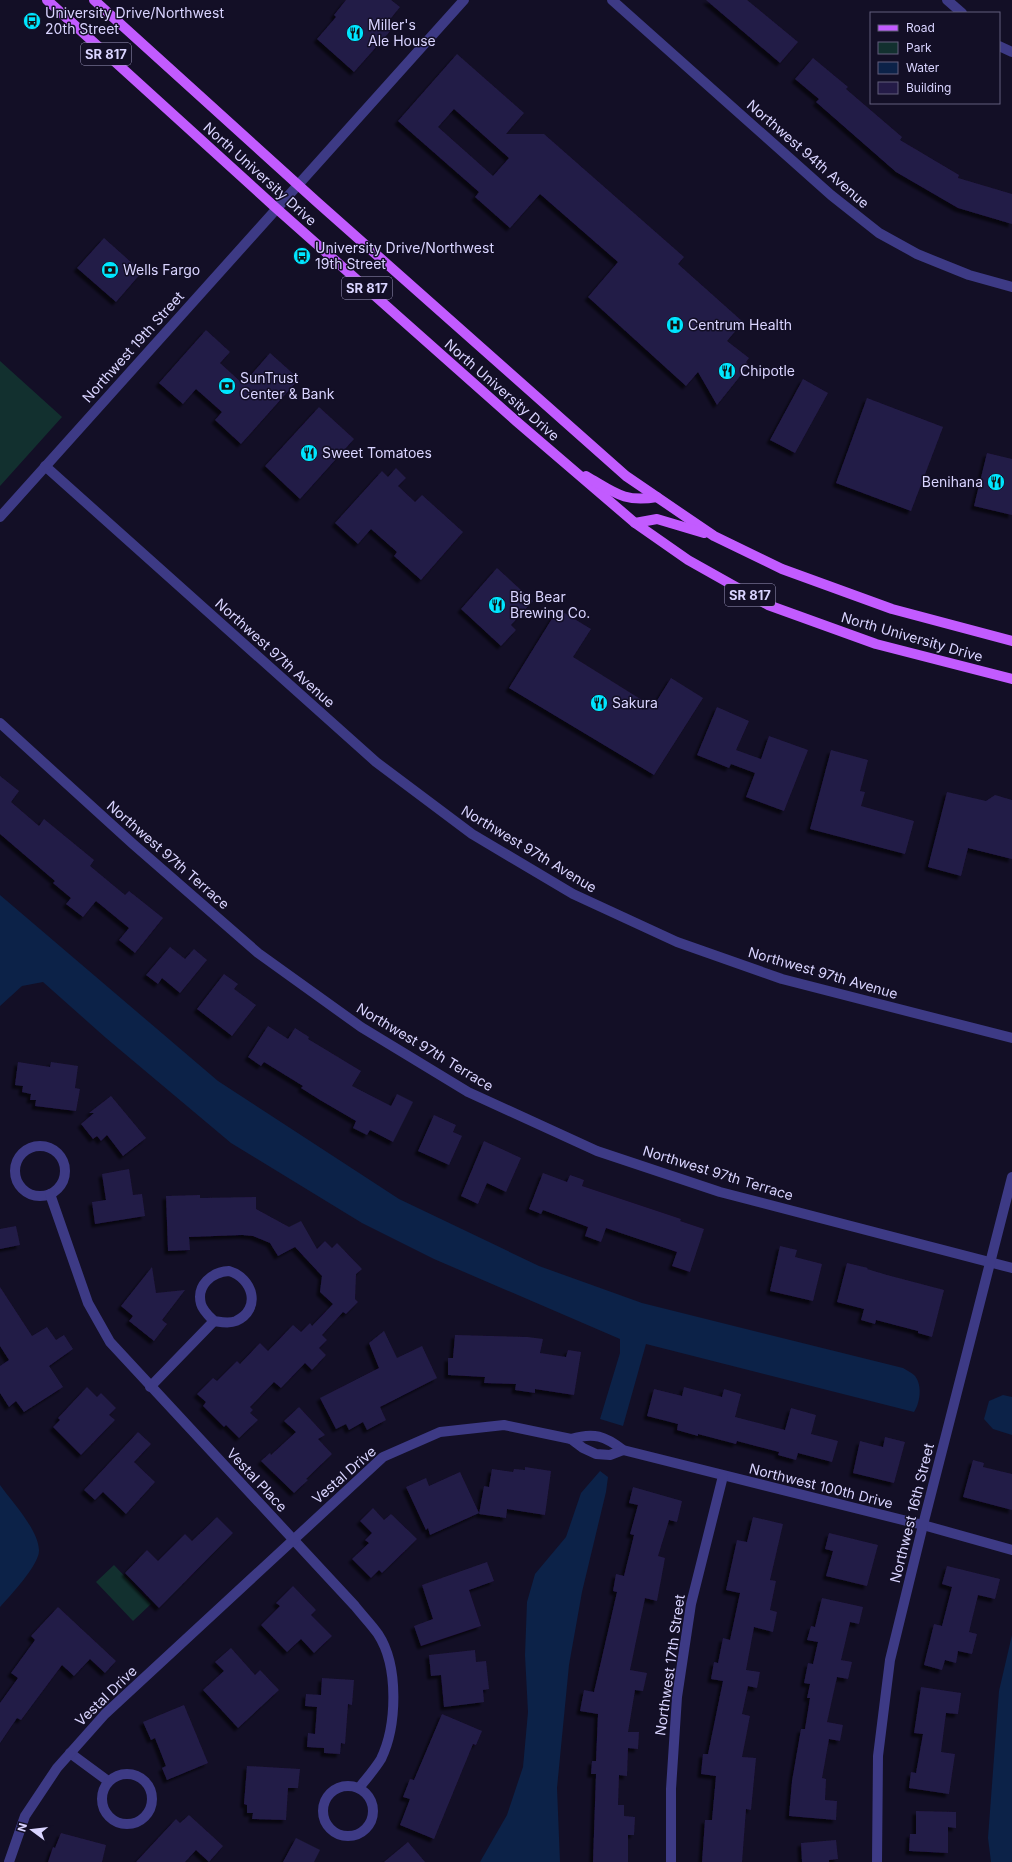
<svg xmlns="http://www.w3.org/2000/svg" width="1012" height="1862" font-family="Inter,sans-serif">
	<defs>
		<filter id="shadow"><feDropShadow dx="-3.5" dy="3.5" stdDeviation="1" flood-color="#0009"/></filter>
	</defs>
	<rect width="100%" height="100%" fill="#130f26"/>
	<!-- green -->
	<g fill="#12302f">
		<path d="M 0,361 L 62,417 L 0,486 Z"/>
		<path d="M 114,1565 L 151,1604 L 133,1621 L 96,1582 Z"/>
	</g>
	<!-- water -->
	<g fill="#0c2248">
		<path d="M 0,895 L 218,1081 L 399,1199 L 539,1266 L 642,1303 L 903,1368 C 906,1370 911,1372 914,1375 C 923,1384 920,1403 914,1412 L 646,1344 L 623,1426 L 600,1419 L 620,1353 L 620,1339 L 434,1259 L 362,1223 L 231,1143 L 106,1038 L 43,982 L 22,986 L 0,1006 Z"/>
		<path d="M 1003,1395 L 1012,1397 L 1012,1435 L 993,1429 L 984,1419 L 989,1401 Z"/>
		<path d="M 600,1471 L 608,1477 L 606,1492 L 582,1592 L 569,1665 L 557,1788 L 560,1862 L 480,1862 L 507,1815 L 523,1767 L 528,1712 L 525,1655 L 527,1602 L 535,1574 L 566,1537 L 581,1493 Z"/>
		<path d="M 0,1485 C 12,1502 38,1529 39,1550 C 40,1564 10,1596 0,1607 Z"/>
		<path d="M 1012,1635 L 1012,1862 L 991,1862 L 988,1838 L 999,1691 Z"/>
	</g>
	<!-- building -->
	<g fill="#241b47" fill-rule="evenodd" filter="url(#shadow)">
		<path d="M 346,0 L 391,0 L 400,7 L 387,23 L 393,28 L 354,72 L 317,39 L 336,17 L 334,15 Z"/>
		<path d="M 706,0 L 747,0 L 798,42 L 780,63 Z"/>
		<path d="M 457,54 L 524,113 L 506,134 L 544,134 L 684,257 L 678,264 L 743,322 L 727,341 L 749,358 L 746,362 L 749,365 L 717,405 L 698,372 L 686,386 L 588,297 L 618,262 L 540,194 L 510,228 L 475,197 L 479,192 L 398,121 ZM 454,109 L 509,158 L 493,176 L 438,127 Z"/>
		<path d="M 813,58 L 848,87 L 846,89 L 902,137 L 900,140 L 959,175 L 958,178 L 1012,194 L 1012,224 L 958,208 L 896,172 L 816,102 L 819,99 L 795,79 Z"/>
		<path d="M 104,238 L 142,272 L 116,302 L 77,268 Z"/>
		<path d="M 206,330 L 230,352 L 220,363 L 243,384 L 270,353 L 299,379 L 241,444 L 215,420 L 222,412 L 196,389 L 183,404 L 159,383 Z"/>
		<path d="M 803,379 L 828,393 L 795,453 L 770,440 Z"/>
		<path d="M 867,398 L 943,427 L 911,511 L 836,483 Z"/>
		<path d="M 319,407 L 354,439 L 300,499 L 265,466 Z"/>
		<path d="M 987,453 L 1012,459 L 1012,515 L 974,506 Z"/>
		<path d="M 396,468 L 406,478 L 398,486 L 415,502 L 422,495 L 463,532 L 421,580 L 394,556 L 397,552 L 371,529 L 358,544 L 335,523 L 382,471 L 388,477 Z"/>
		<path d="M 497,568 L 533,601 L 511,625 L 516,630 L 501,646 L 461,609 Z"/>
		<path d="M 558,609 L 591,629 L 573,657 L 653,707 L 671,678 L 703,698 L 654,775 L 509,688 Z"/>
		<path d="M 717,707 L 749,721 L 736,750 L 761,759 L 769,736 L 808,750 L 784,811 L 746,797 L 755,773 L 731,764 L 729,768 L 697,755 Z"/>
		<path d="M 831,750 L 868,760 L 860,791 L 865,792 L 861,806 L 914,821 L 905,854 L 810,829 Z"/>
		<path d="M 0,776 L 19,791 L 11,802 L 39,826 L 44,819 L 94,860 L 90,866 L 125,895 L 129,891 L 163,918 L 135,953 L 119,940 L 129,928 L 96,901 L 83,917 L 66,904 L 71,898 L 53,883 L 55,881 L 0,834 Z"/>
		<path d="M 947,792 L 986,801 L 995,795 L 1012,800 L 1012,859 L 968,848 L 961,876 L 928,867 Z"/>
		<path d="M 170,947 L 185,959 L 194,949 L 207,960 L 180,993 L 162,978 L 158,984 L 146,975 Z"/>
		<path d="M 224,974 L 238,984 L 234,989 L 256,1005 L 232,1036 L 197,1009 Z"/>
		<path d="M 268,1026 L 288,1039 L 295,1028 L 309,1037 L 308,1039 L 361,1071 L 352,1086 L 391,1106 L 397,1094 L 413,1102 L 393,1142 L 370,1130 L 367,1135 L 353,1128 L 356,1121 L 320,1100 L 301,1088 L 303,1086 L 264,1062 L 261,1066 L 248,1057 Z"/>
		<path d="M 18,1062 L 50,1067 L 51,1062 L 78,1066 L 75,1088 L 80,1089 L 76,1111 L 35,1106 L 36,1100 L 30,1100 L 31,1094 L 22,1092 L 23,1086 L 15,1085 Z"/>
		<path d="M 111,1096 L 146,1138 L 123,1156 L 107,1135 L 101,1141 L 97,1136 L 93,1139 L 81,1124 L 94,1113 L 89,1113 Z"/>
		<path d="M 434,1115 L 456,1125 L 453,1132 L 462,1136 L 449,1165 L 418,1151 Z"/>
		<path d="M 484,1141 L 521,1158 L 506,1192 L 487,1183 L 478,1204 L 461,1196 Z"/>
		<path d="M 129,1169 L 133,1195 L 142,1194 L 145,1216 L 95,1224 L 92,1202 L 106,1200 L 102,1174 Z"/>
		<path d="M 543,1173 L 567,1182 L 570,1175 L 584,1180 L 582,1186 L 681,1219 L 680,1221 L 704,1229 L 690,1272 L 672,1266 L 677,1252 L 606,1228 L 601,1242 L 585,1236 L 588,1227 L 543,1210 L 541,1214 L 529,1209 Z"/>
		<path d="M 200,1195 L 200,1198 L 256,1197 L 256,1209 L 289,1227 L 301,1221 L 317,1249 L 325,1241 L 332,1248 L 337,1243 L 362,1269 L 356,1274 L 355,1299 L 358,1302 L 346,1314 L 343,1312 L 322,1335 L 327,1340 L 319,1348 L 326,1355 L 312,1370 L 305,1363 L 281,1388 L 274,1382 L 250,1407 L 253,1410 L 250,1413 L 258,1420 L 239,1438 L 226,1425 L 224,1427 L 203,1406 L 206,1402 L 197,1394 L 213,1378 L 217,1381 L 237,1361 L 240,1364 L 260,1343 L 268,1351 L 293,1325 L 301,1332 L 310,1323 L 312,1326 L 333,1304 L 320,1292 L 322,1276 L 295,1247 L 278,1256 L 270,1243 L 253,1236 L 242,1235 L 189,1237 L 190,1250 L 168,1251 L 166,1196 Z"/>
		<path d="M 16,1226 L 20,1245 L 0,1249 L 0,1229 Z"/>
		<path d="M 780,1246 L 797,1250 L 795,1257 L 822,1264 L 813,1301 L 770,1291 Z"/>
		<path d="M 847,1263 L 868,1268 L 867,1269 L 887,1275 L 944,1290 L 932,1337 L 918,1333 L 918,1331 L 876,1320 L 875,1324 L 861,1320 L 864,1309 L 837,1302 Z"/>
		<path d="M 152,1267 L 156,1293 L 185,1290 L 162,1320 L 167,1324 L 154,1341 L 129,1321 L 133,1316 L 121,1306 Z"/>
		<path d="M 0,1287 L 32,1336 L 47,1327 L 56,1340 L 64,1335 L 73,1349 L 49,1366 L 63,1387 L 24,1412 L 16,1401 L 9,1407 L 0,1393 L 0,1366 L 9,1360 L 0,1346 Z"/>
		<path d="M 384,1331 L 397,1358 L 422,1346 L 437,1378 L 380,1407 L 386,1420 L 367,1430 L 363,1422 L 349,1430 L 346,1424 L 336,1429 L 320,1398 L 379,1368 L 369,1343 Z"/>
		<path d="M 455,1335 L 527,1337 L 543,1339 L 540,1353 L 566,1357 L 568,1350 L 581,1352 L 574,1395 L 535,1389 L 535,1393 L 515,1390 L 516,1384 L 484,1383 L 485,1377 L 448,1375 L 448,1358 L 453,1358 Z"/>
		<path d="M 87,1387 L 97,1397 L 101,1393 L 116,1408 L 109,1415 L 115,1420 L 81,1455 L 53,1427 L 60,1420 L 58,1418 Z"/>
		<path d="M 684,1387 L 722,1397 L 724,1389 L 741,1394 L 735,1417 L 785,1430 L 791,1408 L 816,1415 L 811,1434 L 838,1441 L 832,1462 L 798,1453 L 796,1460 L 778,1455 L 779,1452 L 737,1441 L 736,1444 L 698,1434 L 698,1436 L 677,1430 L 678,1424 L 647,1416 L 654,1389 L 682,1396 Z"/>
		<path d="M 299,1407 L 325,1435 L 318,1439 L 332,1454 L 306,1479 L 308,1480 L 294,1493 L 261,1461 L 270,1453 L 271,1455 L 296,1432 L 284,1421 Z"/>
		<path d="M 138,1432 L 151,1444 L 134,1462 L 155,1482 L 126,1514 L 103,1492 L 95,1500 L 84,1490 Z"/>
		<path d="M 885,1437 L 905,1442 L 894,1483 L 853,1473 L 860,1441 L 883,1447 Z"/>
		<path d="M 973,1460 L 984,1463 L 983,1467 L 1012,1474 L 1012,1510 L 963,1497 Z"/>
		<path d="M 525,1467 L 551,1471 L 545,1515 L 507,1509 L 506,1518 L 479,1514 L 484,1486 L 489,1487 L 492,1469 L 513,1472 L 514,1469 L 525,1470 Z"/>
		<path d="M 460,1472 L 479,1513 L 430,1535 L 428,1528 L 426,1530 L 406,1487 L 426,1478 L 429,1486 Z"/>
		<path d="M 633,1487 L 682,1501 L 677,1522 L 669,1520 L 658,1556 L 665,1558 L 657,1601 L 645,1598 L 630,1670 L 647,1673 L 643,1691 L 635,1690 L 628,1732 L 639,1732 L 638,1749 L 628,1748 L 627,1776 L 619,1775 L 618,1805 L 624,1805 L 624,1816 L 635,1817 L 634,1835 L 628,1835 L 628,1862 L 593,1862 L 596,1774 L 591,1774 L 592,1761 L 596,1761 L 598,1714 L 580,1711 L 584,1690 L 594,1692 L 617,1592 L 613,1591 L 616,1574 L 624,1576 L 634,1535 L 630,1534 L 638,1505 L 629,1503 Z"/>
		<path d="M 373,1508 L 384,1520 L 391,1514 L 417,1539 L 382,1573 L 379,1570 L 371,1578 L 352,1559 L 369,1543 L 365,1540 L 372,1533 L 360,1521 Z"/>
		<path d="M 217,1517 L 233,1533 L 159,1608 L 125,1573 L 147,1550 L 158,1561 L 185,1534 L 192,1541 Z"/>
		<path d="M 753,1517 L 783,1524 L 770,1580 L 776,1581 L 770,1610 L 777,1612 L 773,1632 L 754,1627 L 746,1670 L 760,1672 L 757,1688 L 748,1686 L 742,1714 L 750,1716 L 742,1757 L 756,1758 L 751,1810 L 746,1809 L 742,1862 L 702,1862 L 705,1820 L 712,1820 L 716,1776 L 701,1774 L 703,1754 L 708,1754 L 723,1681 L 711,1679 L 714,1662 L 718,1663 L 723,1638 L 730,1640 L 740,1593 L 726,1590 L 737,1540 L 747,1542 Z"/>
		<path d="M 829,1533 L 878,1545 L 867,1586 L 826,1576 L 833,1551 L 825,1549 Z"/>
		<path d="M 487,1562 L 494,1581 L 469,1590 L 481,1626 L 421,1646 L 414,1626 L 433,1619 L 422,1585 Z"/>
		<path d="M 947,1566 L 1000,1579 L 995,1599 L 978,1595 L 969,1632 L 977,1634 L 972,1654 L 958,1651 L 956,1663 L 945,1660 L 942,1670 L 924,1665 L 934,1624 L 942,1626 L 952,1587 L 942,1584 Z"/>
		<path d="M 293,1586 L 316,1610 L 311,1615 L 332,1636 L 314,1653 L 301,1639 L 287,1652 L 261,1625 L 280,1606 L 276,1603 Z"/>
		<path d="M 822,1598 L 863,1607 L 859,1624 L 850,1622 L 841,1660 L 852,1662 L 848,1679 L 837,1677 L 827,1722 L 843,1725 L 840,1741 L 829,1739 L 822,1778 L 826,1779 L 825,1800 L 837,1801 L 836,1820 L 789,1816 L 792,1781 L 801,1729 L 805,1729 L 810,1698 L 807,1698 L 810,1684 L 804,1683 L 808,1663 L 813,1664 L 818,1642 L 807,1640 L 811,1626 L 815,1627 Z"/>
		<path d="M 58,1607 L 116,1661 L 105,1673 L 90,1659 L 74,1676 L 62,1665 L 21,1720 L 17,1718 L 0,1743 L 0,1703 L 18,1678 L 11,1673 L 35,1640 L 31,1636 Z"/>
		<path d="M 231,1648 L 255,1675 L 260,1670 L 279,1690 L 238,1728 L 203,1690 L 224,1671 L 215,1662 Z"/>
		<path d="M 475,1650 L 476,1662 L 486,1661 L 489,1689 L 483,1690 L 484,1702 L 444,1707 L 441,1675 L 431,1676 L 429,1655 Z"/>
		<path d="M 322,1678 L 354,1680 L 352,1705 L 348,1704 L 345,1744 L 341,1743 L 340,1754 L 324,1753 L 324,1748 L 307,1747 L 308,1733 L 315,1734 L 317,1707 L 305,1706 L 306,1694 L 321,1695 Z"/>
		<path d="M 921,1687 L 961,1693 L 958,1714 L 946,1713 L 941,1752 L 955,1754 L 949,1794 L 909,1788 L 911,1772 L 916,1773 L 923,1734 L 914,1733 Z"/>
		<path d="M 184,1705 L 208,1763 L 167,1780 L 162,1768 L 166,1766 L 155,1738 L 151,1740 L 143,1722 Z"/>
		<path d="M 442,1714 L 482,1731 L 476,1745 L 473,1744 L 434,1839 L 400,1825 L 410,1799 L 403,1797 L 410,1779 L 414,1780 Z"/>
		<path d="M 247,1766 L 300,1769 L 298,1788 L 288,1788 L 286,1820 L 252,1819 L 253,1813 L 247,1813 L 247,1805 L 244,1804 Z"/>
		<path d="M 916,1811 L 956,1812 L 956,1828 L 948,1827 L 948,1853 L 909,1851 L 910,1834 L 916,1834 Z"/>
		<path d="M 189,1815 L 223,1846 L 209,1862 L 196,1850 L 185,1862 L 136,1862 L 176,1819 L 180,1823 Z"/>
		<path d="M 61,1833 L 106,1845 L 102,1862 L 48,1862 L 53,1847 L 55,1848 Z"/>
		<path d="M 296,1838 L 320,1850 L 314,1862 L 283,1862 Z"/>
		<path d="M 836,1840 L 838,1859 L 829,1860 L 829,1862 L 802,1862 L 801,1843 Z"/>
		<path d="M 408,1842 L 425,1862 L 384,1862 Z"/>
	</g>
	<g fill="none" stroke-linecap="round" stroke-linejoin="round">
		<!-- street -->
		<g stroke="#3d3a85" stroke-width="10">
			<path d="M 612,0 L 831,195 L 879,233 L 917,254 L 969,275 L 1012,287"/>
			<path d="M 947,0 L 962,13"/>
			<path d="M 999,46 L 1012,52"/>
			<path d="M 45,466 L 376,762 L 472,834 L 573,894 L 677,942 L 782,979 L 1012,1038"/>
			<path d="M 0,517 L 464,0"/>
			<path d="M 0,723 L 133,844 L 258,953 L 361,1027 L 468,1092 L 597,1151 L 720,1192 L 1012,1268"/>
			<circle cx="40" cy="1171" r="25"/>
			<path d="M 50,1194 L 88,1303 L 110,1342 L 355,1606 C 362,1615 371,1624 378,1634 C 399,1666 397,1726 381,1759 C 375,1769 366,1779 359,1788"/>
			<path d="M 229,1271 C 253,1278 262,1309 236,1321 C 229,1324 221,1322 214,1321 C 209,1316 203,1311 201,1304 C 196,1285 212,1272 229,1271 Z"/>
			<path d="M 150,1387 L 214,1321"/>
			<path d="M 571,1439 C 594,1432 605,1436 623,1450 L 923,1525 L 1012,1550"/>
			<path d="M 70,1753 L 108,1781"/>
			<circle cx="127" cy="1799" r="25"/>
			<circle cx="348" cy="1811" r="25"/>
			<path d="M 9,1862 L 25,1816 L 57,1768 L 105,1714 L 383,1457 L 440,1432 L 504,1425 L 571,1439 L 583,1448 L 596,1454 L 610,1455 L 623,1450"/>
			<path d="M 671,1862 L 671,1789 L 677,1697 L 691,1604 L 723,1476"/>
			<path d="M 877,1862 L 878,1756 L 890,1660 L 923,1525 L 1012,1177"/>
		</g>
		<!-- primary -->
		<g stroke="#c25bff" stroke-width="10">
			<path d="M 47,0 L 276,208 L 516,421 L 635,523 L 688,560 L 768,605 L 876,644 L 1012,679"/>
			<path d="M 94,0 L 317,202 L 626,476 L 714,536 L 782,569 L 892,609 L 1012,641"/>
			<path d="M 586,476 C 614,492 624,503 657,497"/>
			<path d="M 635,523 L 657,519 L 704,533"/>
		</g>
	</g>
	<!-- icons -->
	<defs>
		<symbol id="bus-disc" viewBox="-11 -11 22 22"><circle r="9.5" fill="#00e5ff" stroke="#130f26"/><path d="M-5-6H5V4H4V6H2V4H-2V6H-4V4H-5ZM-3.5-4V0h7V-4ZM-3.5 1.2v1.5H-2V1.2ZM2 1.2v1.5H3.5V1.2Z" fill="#111"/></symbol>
		<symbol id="restaurant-disc" viewBox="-11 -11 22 22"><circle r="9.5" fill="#00e5ff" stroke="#130f26"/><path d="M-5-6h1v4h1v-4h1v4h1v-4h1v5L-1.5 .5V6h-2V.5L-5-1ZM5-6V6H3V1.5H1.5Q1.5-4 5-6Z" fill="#111"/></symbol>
		<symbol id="bank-disc" viewBox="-11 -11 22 22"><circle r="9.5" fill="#00e5ff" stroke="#130f26"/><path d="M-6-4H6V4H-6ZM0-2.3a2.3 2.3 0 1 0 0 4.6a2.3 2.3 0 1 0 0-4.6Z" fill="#111"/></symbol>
		<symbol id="hospital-disc" viewBox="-11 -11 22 22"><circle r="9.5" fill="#00e5ff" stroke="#130f26"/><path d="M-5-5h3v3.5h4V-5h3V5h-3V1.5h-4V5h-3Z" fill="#111"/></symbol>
	</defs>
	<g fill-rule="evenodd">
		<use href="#bus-disc" x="22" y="11" width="20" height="20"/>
		<use href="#restaurant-disc" x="345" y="23" width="20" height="20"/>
		<use href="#bus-disc" x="292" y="246" width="20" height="20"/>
		<use href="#bank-disc" x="100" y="260" width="20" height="20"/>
		<use href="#hospital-disc" x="665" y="315" width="20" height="20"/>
		<use href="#restaurant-disc" x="717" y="361" width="20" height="20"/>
		<use href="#bank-disc" x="217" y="376" width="20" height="20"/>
		<use href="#restaurant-disc" x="299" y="443" width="20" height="20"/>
		<use href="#restaurant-disc" x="986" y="472" width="20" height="20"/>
		<use href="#restaurant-disc" x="487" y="595" width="20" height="20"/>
		<use href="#restaurant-disc" x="589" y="693" width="20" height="20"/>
	</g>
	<g text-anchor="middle" stroke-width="3" stroke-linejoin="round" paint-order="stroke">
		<!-- shield labels -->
		<g fill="#130f26" stroke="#9e99be" stroke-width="1">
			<rect x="81" y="43" width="50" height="22" rx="3"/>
			<rect x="342" y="277" width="50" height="22" rx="3"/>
			<rect x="725" y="584" width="50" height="22" rx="3"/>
		</g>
		<g font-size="13" font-weight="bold" fill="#d9d4ff">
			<text x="106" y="59">SR 817</text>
			<text x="367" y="293">SR 817</text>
			<text x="750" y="600">SR 817</text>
		</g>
		<!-- poi labels -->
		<g font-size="14" fill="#d9d4ff" stroke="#130f26" text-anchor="start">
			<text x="45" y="18">University Drive/Northwest<tspan x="45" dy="16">20th Street</tspan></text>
			<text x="368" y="30">Miller's<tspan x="368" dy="16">Ale House</tspan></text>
			<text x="315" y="253">University Drive/Northwest<tspan x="315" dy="16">19th Street</tspan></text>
			<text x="123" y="275">Wells Fargo</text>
			<text x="688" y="330">Centrum Health</text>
			<text x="740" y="376">Chipotle</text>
			<text x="240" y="383">SunTrust<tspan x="240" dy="16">Center &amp; Bank</tspan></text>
			<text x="322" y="458">Sweet Tomatoes</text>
			<text x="983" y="487" text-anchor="end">Benihana</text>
			<text x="510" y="602">Big Bear<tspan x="510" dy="16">Brewing Co.</tspan></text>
			<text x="612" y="708">Sakura</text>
		</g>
		<!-- street labels -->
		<g font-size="14" fill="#d9d4ff" stroke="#130f26">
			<text transform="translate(808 154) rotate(41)" y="5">Northwest 94th Avenue</text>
			<text transform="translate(260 174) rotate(42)" y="5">North University Drive</text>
			<text transform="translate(133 347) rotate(-48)" y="5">Northwest 19th Street</text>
			<text transform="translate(502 390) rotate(41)" y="5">North University Drive</text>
			<text transform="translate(912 637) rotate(16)" y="5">North University Drive</text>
			<text transform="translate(275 653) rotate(42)" y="5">Northwest 97th Avenue</text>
			<text transform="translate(529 849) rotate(31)" y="5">Northwest 97th Avenue</text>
			<text transform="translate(168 855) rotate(41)" y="5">Northwest 97th Terrace</text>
			<text transform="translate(823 973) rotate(16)" y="5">Northwest 97th Avenue</text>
			<text transform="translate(425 1047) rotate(31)" y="5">Northwest 97th Terrace</text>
			<text transform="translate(718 1173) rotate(17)" y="5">Northwest 97th Terrace</text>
			<text transform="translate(344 1475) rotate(-41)" y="5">Vestal Drive</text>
			<text transform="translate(257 1480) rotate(47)" y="5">Vestal Place</text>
			<text transform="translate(821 1486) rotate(14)" y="5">Northwest 100th Drive</text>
			<text transform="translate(912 1513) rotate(-76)" y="5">Northwest 16th Street</text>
			<text transform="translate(670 1665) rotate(-82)" y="5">Northwest 17th Street</text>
			<text transform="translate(106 1696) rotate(-44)" y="5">Vestal Drive</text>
		</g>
	</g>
	<!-- legend -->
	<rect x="870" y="12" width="130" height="92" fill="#130f26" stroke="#625e7d"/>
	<rect x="878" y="25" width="20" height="6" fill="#c25bff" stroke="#625e7d"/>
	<text x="906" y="32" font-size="12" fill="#d9d4ff">Road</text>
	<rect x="878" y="42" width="20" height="12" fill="#12302f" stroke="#625e7d"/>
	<text x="906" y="52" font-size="12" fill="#d9d4ff">Park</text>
	<rect x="878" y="62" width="20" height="12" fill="#0c2248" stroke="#625e7d"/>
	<text x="906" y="72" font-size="12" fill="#d9d4ff">Water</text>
	<rect x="878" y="82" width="20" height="12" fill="#241b47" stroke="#625e7d"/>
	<text x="906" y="92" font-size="12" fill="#d9d4ff">Building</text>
	<!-- north arrow -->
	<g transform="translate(32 1830) rotate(285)" stroke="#130f26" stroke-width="3" paint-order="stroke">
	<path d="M0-3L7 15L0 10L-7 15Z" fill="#d9d4ff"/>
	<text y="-6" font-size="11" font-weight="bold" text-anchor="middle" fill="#d9d4ff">N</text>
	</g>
</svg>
